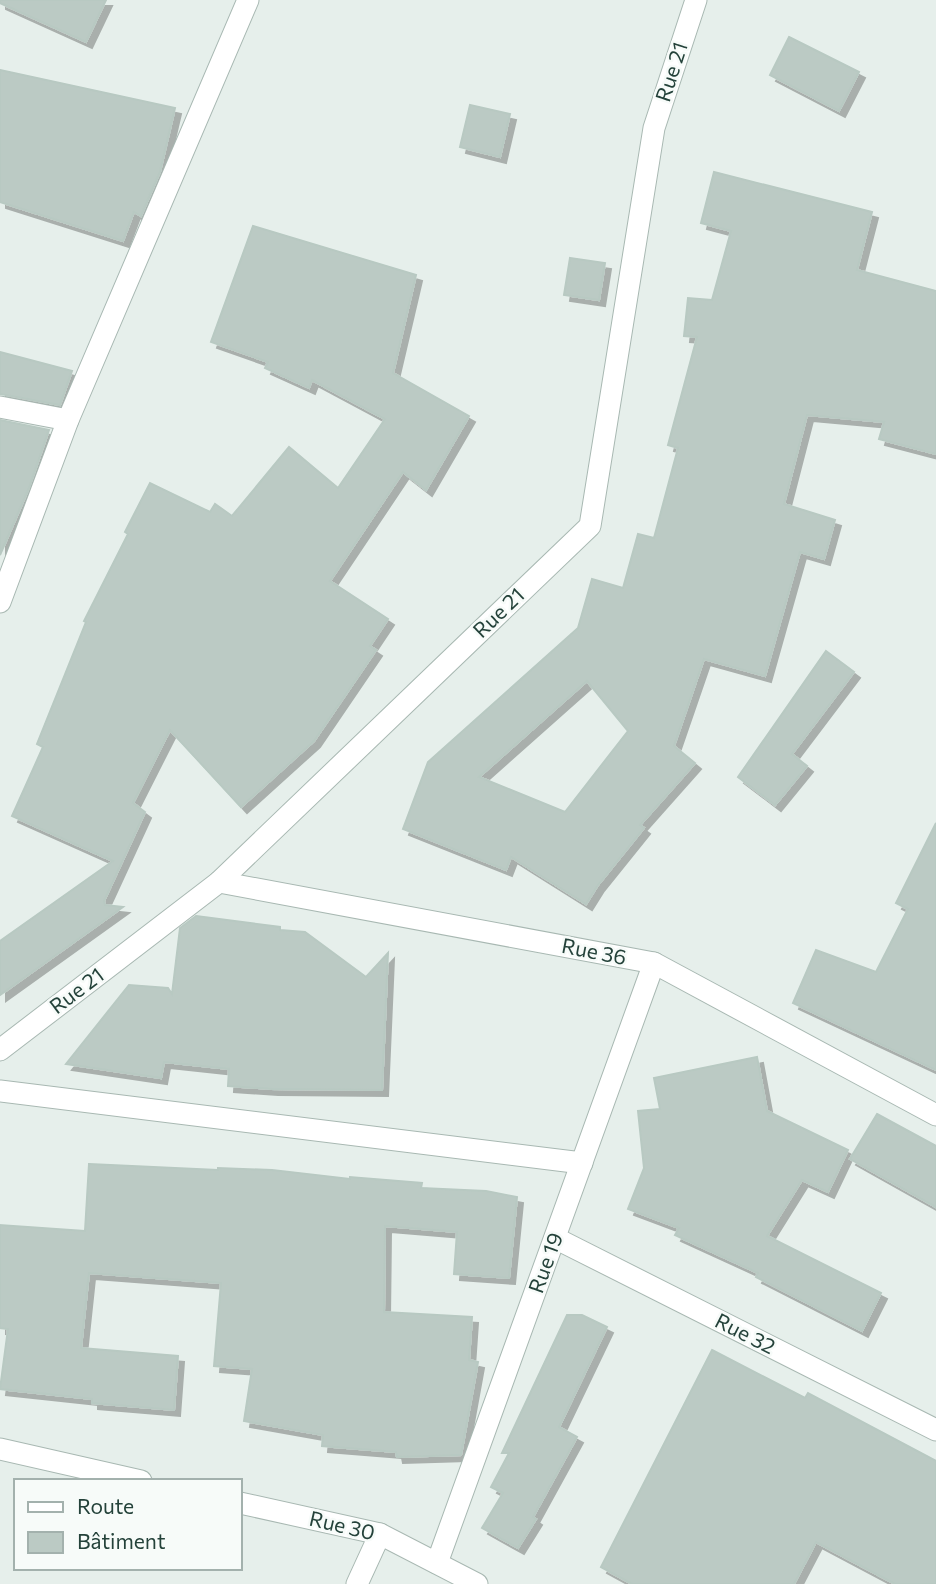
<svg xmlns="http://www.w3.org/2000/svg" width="936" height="1584" font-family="Commissioner,sans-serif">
	<defs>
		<filter id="shadow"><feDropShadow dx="6" dy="6" stdDeviation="0" flood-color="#0004"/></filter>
	</defs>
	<rect width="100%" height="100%" fill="#e6efeb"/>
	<!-- building -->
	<g fill="#bbcac4" stroke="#b8c9c2" stroke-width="2" fill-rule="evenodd" filter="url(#shadow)">
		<path d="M 0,0 L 106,0 L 86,42 L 0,3 Z"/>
		<path d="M 789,37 L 859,72 L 839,111 L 770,75 Z"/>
		<path d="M 0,70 L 175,108 L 160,172 L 141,216 L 134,212 L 123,241 L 0,202 Z"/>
		<path d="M 470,105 L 510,114 L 500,157 L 460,147 Z"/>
		<path d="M 714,172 L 872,212 L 857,270 L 936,291 L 936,454 L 879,439 L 884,422 L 807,415 L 784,504 L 835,520 L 824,559 L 800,552 L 765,676 L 704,659 L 674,746 L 695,763 L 640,825 L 644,828 L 598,885 L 586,904 L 511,857 L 506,870 L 403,829 L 428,762 L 578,628 L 592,579 L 623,588 L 638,534 L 654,538 L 678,448 L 668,445 L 697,337 L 684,336 L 688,298 L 712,300 L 731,231 L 701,223 ZM 587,681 L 628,731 L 565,812 L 479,777 Z"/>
		<path d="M 253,226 L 416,275 L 393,373 L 469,416 L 426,490 L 403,472 L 330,581 L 388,619 L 370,646 L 376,650 L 314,741 L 241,807 L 170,730 L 133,803 L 145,812 L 104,901 L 105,905 L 123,907 L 0,995 L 0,941 L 113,861 L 12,816 L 43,747 L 37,744 L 86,622 L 84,621 L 128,534 L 125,532 L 150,483 L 210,512 L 215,504 L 232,516 L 289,447 L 338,488 L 385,419 L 312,380 L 309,388 L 265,368 L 268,362 L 211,342 Z"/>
		<path d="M 570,258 L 605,263 L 599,300 L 564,295 Z"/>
		<path d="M 0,352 L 72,371 L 60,405 L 0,394 Z"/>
		<path d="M 0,420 L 49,430 L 29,488 L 0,555 Z"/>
		<path d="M 826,651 L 854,672 L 792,754 L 807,766 L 775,805 L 738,777 Z"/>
		<path d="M 936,823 L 936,1070 L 793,1003 L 816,950 L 876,972 L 908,909 L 896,903 Z"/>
		<path d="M 196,916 L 280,927 L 280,930 L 305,932 L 366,977 L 388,953 L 382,1090 L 272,1089 L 228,1086 L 229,1069 L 164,1062 L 161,1078 L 66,1064 L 129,985 L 168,988 L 172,994 L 180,928 Z"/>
		<path d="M 757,1057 L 767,1111 L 848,1150 L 828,1192 L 802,1180 L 767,1236 L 881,1293 L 862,1331 L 756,1277 L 758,1273 L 675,1235 L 679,1228 L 628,1209 L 644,1168 L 638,1111 L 660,1109 L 654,1078 Z"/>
		<path d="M 877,1114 L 936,1146 L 936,1207 L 850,1159 Z"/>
		<path d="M 89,1164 L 218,1170 L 218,1168 L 272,1170 L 350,1179 L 350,1177 L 422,1183 L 421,1188 L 486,1191 L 517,1197 L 509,1278 L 454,1274 L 457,1232 L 385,1226 L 384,1312 L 472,1317 L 469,1360 L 478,1362 L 461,1455 L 397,1457 L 396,1452 L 322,1446 L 323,1435 L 244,1421 L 252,1369 L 214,1366 L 221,1283 L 89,1273 L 81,1348 L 178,1356 L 174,1410 L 92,1403 L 92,1399 L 0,1389 L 8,1329 L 0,1328 L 0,1225 L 85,1231 Z"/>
		<path d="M 567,1315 L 582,1315 L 607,1327 L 559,1427 L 577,1437 L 533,1517 L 536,1519 L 518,1548 L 482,1528 L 503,1493 L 491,1487 L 509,1453 L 502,1453 Z"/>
		<path d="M 712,1350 L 805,1398 L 808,1393 L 936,1461 L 936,1584 L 895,1584 L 816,1542 L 794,1584 L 632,1584 L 601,1567 Z"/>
	</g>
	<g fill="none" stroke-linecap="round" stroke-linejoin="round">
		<defs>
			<g id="minor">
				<path d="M 0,407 L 68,420"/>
				<path d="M 0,602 L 68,420 L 248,0"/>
				<path d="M 219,882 L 654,963 L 936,1115"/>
				<path d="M 0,1050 L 219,882 L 590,526 L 654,128 L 696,0"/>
				<path d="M 0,1091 L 582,1163"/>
				<path d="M 555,1238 L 936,1430"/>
				<path d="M 0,1449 L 141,1481"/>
				<path d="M 240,1503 L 380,1534 L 477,1584"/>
				<path d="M 437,1563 L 654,963"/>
				<path d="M 357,1584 L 380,1534"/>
			</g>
		</defs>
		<!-- minor casing -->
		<use href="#minor" stroke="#a8b8b2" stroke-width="23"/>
		<!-- minor -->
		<use href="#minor" stroke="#fff" stroke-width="21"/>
	</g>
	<g text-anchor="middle" stroke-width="5" stroke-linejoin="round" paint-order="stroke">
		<!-- street labels -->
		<g font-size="21" fill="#24423a" stroke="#f7fbf9">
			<text transform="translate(672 72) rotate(-72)" y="7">Rue 21</text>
			<text transform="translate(499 613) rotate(-44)" y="7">Rue 21</text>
			<text transform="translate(594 952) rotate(11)" y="7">Rue 36</text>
			<text transform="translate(77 991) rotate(-37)" y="7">Rue 21</text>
			<text transform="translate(546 1263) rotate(-70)" y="7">Rue 19</text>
			<text transform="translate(745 1334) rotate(27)" y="7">Rue 32</text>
			<text transform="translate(342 1526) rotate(13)" y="7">Rue 30</text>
		</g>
	</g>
	<!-- legend -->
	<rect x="14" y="1479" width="228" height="91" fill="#f7fbf9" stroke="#a3b1ad" stroke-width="2"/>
	<rect x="28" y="1502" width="35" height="10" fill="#ffffff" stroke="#a3b1ad" stroke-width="2"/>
	<text x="77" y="1514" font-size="21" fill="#24423a">Route</text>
	<rect x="28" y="1532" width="35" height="21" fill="#bbcac4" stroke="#a3b1ad" stroke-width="2"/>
	<text x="77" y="1549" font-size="21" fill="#24423a">Bâtiment</text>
</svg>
